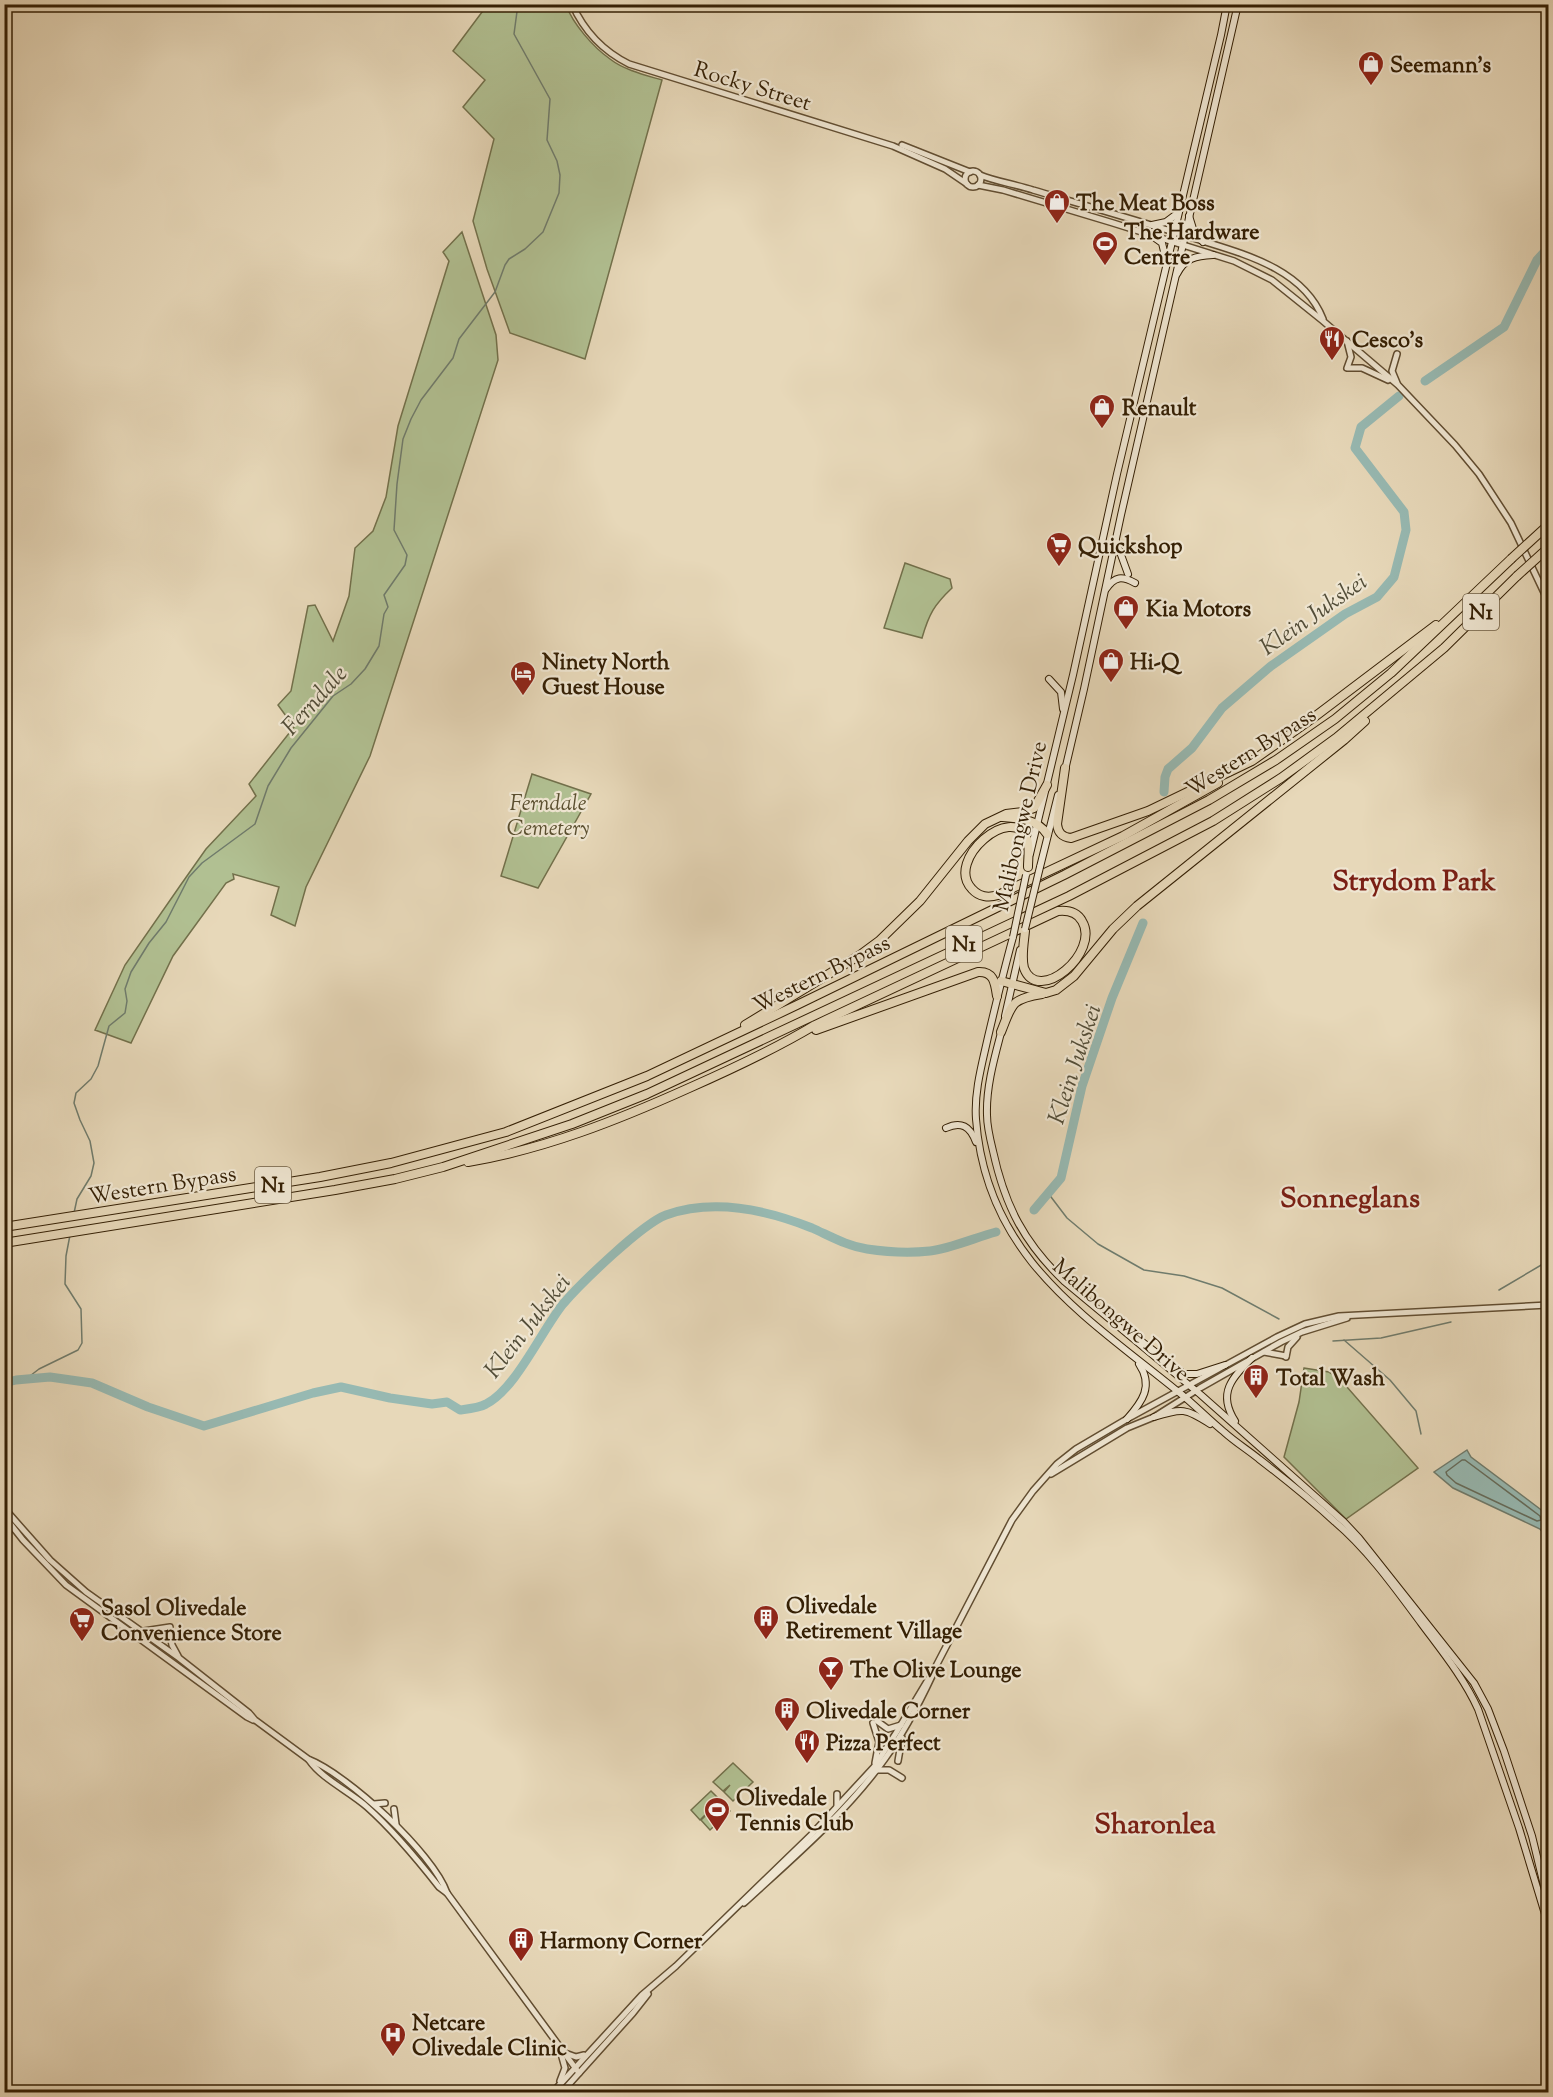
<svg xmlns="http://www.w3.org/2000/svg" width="1553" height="2097" font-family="'Sorts Mill Goudy',serif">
	<rect width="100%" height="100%" fill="#e7d8b9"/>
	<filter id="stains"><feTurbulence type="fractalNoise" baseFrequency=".00333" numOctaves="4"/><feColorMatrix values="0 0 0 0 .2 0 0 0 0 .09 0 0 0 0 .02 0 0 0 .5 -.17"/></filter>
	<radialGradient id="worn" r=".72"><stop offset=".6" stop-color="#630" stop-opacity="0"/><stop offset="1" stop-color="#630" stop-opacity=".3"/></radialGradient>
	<!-- green -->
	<g fill="#b1c092" stroke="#72704b" stroke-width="1.5">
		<path d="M 488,4 L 566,5 C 573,24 593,47 610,59 C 624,70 645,75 662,80 L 585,359 L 510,333 L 487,269 L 473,221 L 494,139 L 463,107 L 485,80 L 453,51 Z"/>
		<path d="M 462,232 L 496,335 L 498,360 L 370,756 L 306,887 L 295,926 L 271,915 L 279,887 L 233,874 L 234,879 L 226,883 L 173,956 L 131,1043 L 95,1030 L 125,965 L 182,883 L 206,849 L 256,796 L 249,784 L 294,727 L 278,705 L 291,691 L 308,606 L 315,605 L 333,641 L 349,596 L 355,548 L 373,531 L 386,497 L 398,426 L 449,261 L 443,252 Z"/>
		<path d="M 905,563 L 950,579 L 952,588 C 934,605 929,614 922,638 L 884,628 Z"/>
		<path d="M 532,774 L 591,794 L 538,888 L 501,876 Z"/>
		<path d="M 1304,1368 L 1329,1372 L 1340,1379 L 1418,1468 L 1346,1519 L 1284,1457 L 1299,1402 Z"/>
		<path d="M 733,1763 L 753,1782 L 733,1801 L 724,1792 L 730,1785 L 723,1791 L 713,1782 Z"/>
		<path d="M 711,1791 L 720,1800 L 700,1820 L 691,1810 Z"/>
		<path d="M 721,1801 L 730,1811 L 710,1830 L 701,1820 Z"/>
	</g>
	<!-- water -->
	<path fill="#97b9b2" stroke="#6f7b6c" stroke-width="1.5" d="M 1467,1450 L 1471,1457 L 1548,1515 L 1548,1539 L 1540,1529 L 1453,1488 L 1434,1472 Z"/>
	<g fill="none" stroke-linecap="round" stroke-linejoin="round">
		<!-- shore -->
		<path stroke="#666c5b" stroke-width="1.5" d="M 1462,1460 L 1465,1460 L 1540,1516 L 1541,1520 L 1537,1521 L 1456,1483 L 1447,1475 L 1446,1472 Z"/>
		<!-- stream -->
		<g stroke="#6f7b6c" stroke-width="1.5">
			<path d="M 1048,1193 L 1067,1218 L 1098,1244 L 1144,1270 L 1184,1276 L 1222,1288 L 1279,1319"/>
			<path d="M 74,1213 L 77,1199 L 91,1176 L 94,1163 L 90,1141 L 80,1120 L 74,1103 L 76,1093 L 91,1079 L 98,1066 L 109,1026 L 125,1013 L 127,1001 L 125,989 L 131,972 L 149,943 L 166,922 L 189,877 L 202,863 L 255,824 L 268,786 L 291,748 L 333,696 L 351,684 L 365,669 L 379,646 L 384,614 L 388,607 L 384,595 L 405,565 L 407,555 L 394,530 L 397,484 L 403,439 L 411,419 L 421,400 L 453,358 L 459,339 L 495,292 L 505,265 L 509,259 L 525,249 L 543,232 L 559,193 L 560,175 L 557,161 L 547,140 L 550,99 L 514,34 L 518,4"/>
			<path d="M 1499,1290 L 1548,1261"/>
			<path d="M 1344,1340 L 1390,1380 L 1416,1411 L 1421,1434"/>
			<path d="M 1333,1341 L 1381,1338 L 1451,1322"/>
			<path d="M 26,1379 L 39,1369 L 78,1350 L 82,1343 L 81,1309 L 65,1284 L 66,1256 L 70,1235"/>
		</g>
		<!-- river -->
		<g stroke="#97b9b2" stroke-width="9">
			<path d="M 1425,381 L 1504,327 L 1537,260 L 1548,248"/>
			<path d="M 1164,792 L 1165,777 L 1168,769 L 1192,748 L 1222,708 L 1271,666 L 1345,614 L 1377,597 L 1394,577 L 1406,530 L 1404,512 L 1355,448 L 1361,427 L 1399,396"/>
			<path d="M 1034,1210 L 1061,1178 L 1082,1086 L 1112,998 L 1143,923"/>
			<path d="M 4,1383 L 16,1380 L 50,1377 L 92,1383 L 148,1407 L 204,1426 L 313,1393 L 341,1387 L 390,1398 L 432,1404 L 447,1402 L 460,1410 C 468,1409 479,1408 486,1404 C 515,1390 542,1330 563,1304 C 581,1283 642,1224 666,1215 C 714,1198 767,1210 812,1228 C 830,1236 847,1246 867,1249 C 887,1252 911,1253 930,1251 C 949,1249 977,1237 996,1232"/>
		</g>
		<defs>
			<g id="tertiary">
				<path d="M 572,4 C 584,31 603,51 629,64 L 893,146 L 945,169 L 967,184"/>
				<path d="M 902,145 L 970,172"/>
				<circle cx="973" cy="179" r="8"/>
				<path d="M 980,175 C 997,182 1015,184 1033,190 C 1084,205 1136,220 1187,236 C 1235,252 1302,265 1323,319"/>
				<path d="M 978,185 L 1003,190 L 1113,223 L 1234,261 L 1272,280 L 1323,321 L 1398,385 L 1455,445 L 1479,474 L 1511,523 L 1548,601"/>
				<path d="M 1347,341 L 1351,357 L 1347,368 L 1362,368 L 1388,380"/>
				<path d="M 1397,383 L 1392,371 L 1397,354"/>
				<path d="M 1264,1352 L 1286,1356"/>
				<path d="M 1286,1357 L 1288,1347 L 1297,1337"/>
				<path d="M 1051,1474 L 1127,1428 L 1154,1417 L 1200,1388 L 1281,1342 L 1302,1332 L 1347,1318"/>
				<path d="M 4,1508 L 50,1560 L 86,1592 L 179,1658 L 249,1713 L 255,1720 L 308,1759 C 347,1774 433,1853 447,1893 L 579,2073"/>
				<path d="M 4,1516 L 23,1540 L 66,1585 L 247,1717 L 253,1720"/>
				<path d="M 169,1629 L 172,1645 L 178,1656"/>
				<path d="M 144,1631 L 170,1627"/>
				<path d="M 877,1721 L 888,1729 L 901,1725"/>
				<path d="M 873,1723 L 879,1742 L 875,1763"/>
				<path d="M 309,1760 C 322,1779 349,1791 367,1807 C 394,1831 417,1859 439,1887 L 447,1893"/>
				<path d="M 898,1761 L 902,1738"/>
				<path d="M 876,1770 L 889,1770 L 902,1778"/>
				<path d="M 374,1804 L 385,1803"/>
				<path d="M 837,1806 L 837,1794"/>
				<path d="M 394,1809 L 396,1824"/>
				<path d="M 744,1903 C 793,1858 845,1814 884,1760 C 903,1734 918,1706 932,1676"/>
				<path d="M 565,2053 L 576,2057 L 584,2055"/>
				<path d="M 560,2081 L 565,2068 L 560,2050"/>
				<path d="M 553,2092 L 642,1995 L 676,1966 L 811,1835 L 874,1767 L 896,1733 L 935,1668 L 1012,1520 L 1033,1491 L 1057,1464 L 1076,1449 L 1127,1419 L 1277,1337 L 1305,1324 L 1339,1316 L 1548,1305"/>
				<path d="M 562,2092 L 633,2013 L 648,1994"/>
			</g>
			<g id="secondary">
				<path d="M 1189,216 L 1194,232 L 1203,242"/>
				<path d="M 1152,225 L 1166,222 L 1178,213"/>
				<path d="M 1148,233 L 1162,243 L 1166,260"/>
				<path d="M 1177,274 C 1185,258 1196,256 1213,255"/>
				<path d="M 1116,541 L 1128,574"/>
				<path d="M 1106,589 C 1115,576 1122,576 1135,583"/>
				<path d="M 1049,679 L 1061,692 L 1063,709"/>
				<path d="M 1065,770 L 1084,689 L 1121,515 L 1238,4"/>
				<path d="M 1030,854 L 1073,675 L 1117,474 L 1221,35 L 1227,4"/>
				<path d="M 1040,867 L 1058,795"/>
				<path d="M 1013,937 C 1004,970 996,1003 988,1037 C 982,1064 974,1092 976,1119 C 986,1255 1081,1313 1176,1390 C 1193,1403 1208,1419 1224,1432 C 1235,1442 1248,1450 1259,1459 C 1285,1479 1311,1500 1335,1522 C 1368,1550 1395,1588 1421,1623 C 1441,1650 1464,1678 1478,1709 L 1519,1828 L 1548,1924"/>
				<path d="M 1005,1016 L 1020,950"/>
				<path d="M 1002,1029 C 995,1056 986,1086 987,1115 C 987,1127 990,1139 993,1151 C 1005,1206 1024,1243 1065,1282 L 1201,1395 L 1344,1522 L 1359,1538 L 1474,1683 L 1488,1709 L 1504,1751 L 1532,1836 L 1548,1902"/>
				<path d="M 946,1128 C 961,1121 970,1126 976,1142"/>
				<path d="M 1137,1338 L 1184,1374 L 1197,1374 L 1225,1365"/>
				<path d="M 1154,1417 C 1183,1408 1185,1408 1210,1424"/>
				<path d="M 1127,1419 C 1142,1402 1154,1386 1139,1364"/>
				<path d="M 1235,1421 C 1217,1393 1232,1378 1252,1358"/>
			</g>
			<g id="motorway">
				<path d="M 1065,768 L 1057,824 C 1058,833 1062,837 1071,838 L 1148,811 L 1252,761 L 1313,718 L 1436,625"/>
				<path d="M 1002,817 C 1019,818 1037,819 1047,834"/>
				<path d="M 1028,867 C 1028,858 1030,847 1027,839 C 1013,802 944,860 972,889 C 979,897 989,898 998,895 L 1123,836 L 1218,783"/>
				<path d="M 1001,981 L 1046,993 L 1056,990 L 1074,976 L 1113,929 L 1137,906 L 1344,740 L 1365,721"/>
				<path d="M 745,1025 L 860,955 L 879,941 L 920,901 L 968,841 L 985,824 L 1006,814 L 1023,812 L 1034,808 L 1047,785"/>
				<path d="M 816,1030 L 978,972 C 994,971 995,983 997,996"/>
				<path d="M 1001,1032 C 1012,1005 1010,999 1042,994"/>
				<path d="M 468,1162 C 545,1149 618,1120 689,1088 C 732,1069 775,1049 815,1025 L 1058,911 C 1068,910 1077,912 1082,921 C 1101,952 1038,1006 1024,968 C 1021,957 1024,942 1025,931"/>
				<path d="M 4,1227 L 320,1177 L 391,1163 L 506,1132 L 647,1076 L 797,1005 L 1064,875 L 1209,800 L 1276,760 L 1335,719 L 1391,673 L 1511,559"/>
				<path d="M 4,1243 L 335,1190 L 395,1179 L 443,1167 L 572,1124 L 647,1094 L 1069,896 L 1213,821 L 1281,778 L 1336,738 L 1444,648 L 1517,576"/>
			</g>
		</defs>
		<!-- tertiary casing -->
		<use href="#tertiary" stroke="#614d31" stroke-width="8"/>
		<!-- secondary casing -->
		<use href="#secondary" stroke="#341f04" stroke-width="8"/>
		<!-- motorway casing -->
		<use href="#motorway" stroke="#341f04" stroke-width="10"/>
		<!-- tertiary -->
		<use href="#tertiary" stroke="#efe6d2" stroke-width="5"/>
		<!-- secondary -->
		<use href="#secondary" stroke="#efe6d2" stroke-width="6"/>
		<!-- motorway -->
		<use href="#motorway" stroke="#e7d8b9" stroke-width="8"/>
		<defs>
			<g id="secondary-bridge">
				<path d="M 1025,929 L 1040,867"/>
				<path d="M 1013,937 L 1026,875"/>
			</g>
			<g id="motorway-bridge">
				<path d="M 1511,559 L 1546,527"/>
				<path d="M 1517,576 L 1548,548"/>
			</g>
		</defs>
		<!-- secondary-bridge casing -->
		<use href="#secondary-bridge" stroke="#341f04" stroke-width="8" stroke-linecap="butt"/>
		<!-- motorway-bridge casing -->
		<use href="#motorway-bridge" stroke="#341f04" stroke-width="10" stroke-linecap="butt"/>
		<!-- secondary-bridge -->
		<use href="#secondary-bridge" stroke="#efe6d2" stroke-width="6"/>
		<!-- motorway-bridge -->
		<use href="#motorway-bridge" stroke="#e7d8b9" stroke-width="8"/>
	</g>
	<!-- icons -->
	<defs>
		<symbol id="shop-pin" viewBox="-11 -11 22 30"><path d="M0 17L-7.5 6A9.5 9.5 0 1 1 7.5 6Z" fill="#8f2418" stroke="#efe6d2"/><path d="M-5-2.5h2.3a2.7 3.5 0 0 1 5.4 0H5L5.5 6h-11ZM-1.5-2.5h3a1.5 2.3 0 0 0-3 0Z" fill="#fff"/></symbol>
		<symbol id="stadium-pin" viewBox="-11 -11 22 30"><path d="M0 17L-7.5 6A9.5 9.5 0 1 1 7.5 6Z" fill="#8f2418" stroke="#efe6d2"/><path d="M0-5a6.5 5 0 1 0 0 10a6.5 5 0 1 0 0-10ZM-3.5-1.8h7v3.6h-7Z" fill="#fff"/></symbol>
		<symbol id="restaurant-pin" viewBox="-11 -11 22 30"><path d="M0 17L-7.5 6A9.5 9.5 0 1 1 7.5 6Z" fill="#8f2418" stroke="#efe6d2"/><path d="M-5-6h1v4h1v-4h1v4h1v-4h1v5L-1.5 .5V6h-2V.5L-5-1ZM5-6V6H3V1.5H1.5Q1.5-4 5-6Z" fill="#fff"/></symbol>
		<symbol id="supermarket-pin" viewBox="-11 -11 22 30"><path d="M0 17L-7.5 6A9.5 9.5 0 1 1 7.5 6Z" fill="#8f2418" stroke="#efe6d2"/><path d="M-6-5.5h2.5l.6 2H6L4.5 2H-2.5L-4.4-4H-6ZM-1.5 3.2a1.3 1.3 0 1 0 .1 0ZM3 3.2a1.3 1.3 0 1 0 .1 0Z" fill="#fff"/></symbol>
		<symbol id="hotel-pin" viewBox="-11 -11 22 30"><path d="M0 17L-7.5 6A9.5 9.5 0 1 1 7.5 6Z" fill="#8f2418" stroke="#efe6d2"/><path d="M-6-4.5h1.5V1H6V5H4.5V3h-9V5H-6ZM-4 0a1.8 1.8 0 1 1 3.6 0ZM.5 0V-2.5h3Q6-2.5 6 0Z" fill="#fff"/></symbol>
		<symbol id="building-pin" viewBox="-11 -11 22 30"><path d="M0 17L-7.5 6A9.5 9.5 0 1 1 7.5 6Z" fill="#8f2418" stroke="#efe6d2"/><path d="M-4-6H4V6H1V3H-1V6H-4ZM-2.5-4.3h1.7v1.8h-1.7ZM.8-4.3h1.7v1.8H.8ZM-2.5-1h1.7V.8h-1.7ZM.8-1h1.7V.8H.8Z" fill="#fff"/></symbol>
		<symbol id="bar-pin" viewBox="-11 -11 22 30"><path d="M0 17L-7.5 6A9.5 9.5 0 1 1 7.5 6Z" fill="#8f2418" stroke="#efe6d2"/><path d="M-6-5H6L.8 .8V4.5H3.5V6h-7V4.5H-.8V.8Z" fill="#fff"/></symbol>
		<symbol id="hospital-pin" viewBox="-11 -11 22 30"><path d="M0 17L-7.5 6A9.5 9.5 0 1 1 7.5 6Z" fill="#8f2418" stroke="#efe6d2"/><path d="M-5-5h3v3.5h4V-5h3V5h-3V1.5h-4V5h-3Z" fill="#fff"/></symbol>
	</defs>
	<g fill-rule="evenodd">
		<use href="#shop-pin" x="1356" y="49" width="30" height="40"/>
		<use href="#shop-pin" x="1042" y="187" width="30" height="40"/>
		<use href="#stadium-pin" x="1090" y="229" width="30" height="40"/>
		<use href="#restaurant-pin" x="1317" y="324" width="30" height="40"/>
		<use href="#shop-pin" x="1087" y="392" width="30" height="40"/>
		<use href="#supermarket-pin" x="1044" y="530" width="30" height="40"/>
		<use href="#shop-pin" x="1111" y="593" width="30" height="40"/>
		<use href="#shop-pin" x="1096" y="646" width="30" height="40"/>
		<use href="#hotel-pin" x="508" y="659" width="30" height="40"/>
		<use href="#building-pin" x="1241" y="1362" width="30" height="40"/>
		<use href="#building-pin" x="751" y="1603" width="30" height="40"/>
		<use href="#supermarket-pin" x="67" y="1605" width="30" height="40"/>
		<use href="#bar-pin" x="816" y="1654" width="30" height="40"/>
		<use href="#building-pin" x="772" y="1695" width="30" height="40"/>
		<use href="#restaurant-pin" x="792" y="1727" width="30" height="40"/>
		<use href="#stadium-pin" x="702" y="1795" width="30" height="40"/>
		<use href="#building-pin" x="506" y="1925" width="30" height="40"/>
		<use href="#hospital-pin" x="378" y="2020" width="30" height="40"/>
	</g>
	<g text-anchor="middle" stroke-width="4.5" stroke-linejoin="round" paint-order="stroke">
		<!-- shield labels -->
		<g fill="#efe6d2" stroke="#6c5b42" stroke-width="1.5">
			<rect x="1463" y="594" width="36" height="36" rx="4.5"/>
			<rect x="946" y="926" width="36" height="36" rx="4.5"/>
			<rect x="255" y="1167" width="36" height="36" rx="4.5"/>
		</g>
		<g font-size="21" font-weight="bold" fill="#341f04">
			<text x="1481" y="619">N1</text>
			<text x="964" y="951">N1</text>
			<text x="273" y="1192">N1</text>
		</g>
		<!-- poi labels -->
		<g font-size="22" font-weight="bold" fill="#341f04" stroke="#efe6d2" text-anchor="start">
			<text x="1390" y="72">Seemann's</text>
			<text x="1076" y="210">The Meat Boss</text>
			<text x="1124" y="239">The Hardware<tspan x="1124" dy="25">Centre</tspan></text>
			<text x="1352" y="347">Cesco's</text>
			<text x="1122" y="415">Renault</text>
			<text x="1078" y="553">Quickshop</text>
			<text x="1146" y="616">Kia Motors</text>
			<text x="542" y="669">Ninety North<tspan x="542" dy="25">Guest House</tspan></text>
			<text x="1130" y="669">Hi-Q</text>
			<text x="1276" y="1385">Total Wash</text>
			<text x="786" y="1613">Olivedale<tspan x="786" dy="25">Retirement Village</tspan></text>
			<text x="101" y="1615">Sasol Olivedale<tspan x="101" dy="25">Convenience Store</tspan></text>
			<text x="850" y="1677">The Olive Lounge</text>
			<text x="806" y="1718">Olivedale Corner</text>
			<text x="826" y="1750">Pizza Perfect</text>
			<text x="736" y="1805">Olivedale<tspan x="736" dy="25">Tennis Club</tspan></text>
			<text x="540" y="1948">Harmony Corner</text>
			<text x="412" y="2030">Netcare<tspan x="412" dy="25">Olivedale Clinic</tspan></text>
		</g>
		<!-- street labels -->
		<g font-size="22" fill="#341f04" stroke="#efe6d2">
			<text transform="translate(753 85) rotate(17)" y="8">Rocky Street</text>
			<text transform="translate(1250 751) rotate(-32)" y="8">Western Bypass</text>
			<text transform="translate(1019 826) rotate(-77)" y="8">Malibongwe Drive</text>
			<text transform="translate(821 973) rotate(-26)" y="8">Western Bypass</text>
			<text transform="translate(162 1184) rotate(-9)" y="8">Western Bypass</text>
			<text transform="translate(1122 1319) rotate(41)" y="8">Malibongwe Drive</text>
		</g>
		<!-- park labels -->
		<g font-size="22" font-style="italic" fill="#5a4f2f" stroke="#efe6d2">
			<text x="548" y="810">Ferndale<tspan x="548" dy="25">Cemetery</tspan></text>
		</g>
		<!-- water labels -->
		<g font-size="24" font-style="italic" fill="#524d38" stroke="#efe6d2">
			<text transform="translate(1313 614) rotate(-35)" y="8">Klein Jukskei</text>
			<text transform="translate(314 700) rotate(-48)" y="8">Ferndale</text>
			<text transform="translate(1074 1064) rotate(-72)" y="8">Klein Jukskei</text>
			<text transform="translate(527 1326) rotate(-52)" y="8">Klein Jukskei</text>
		</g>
		<!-- district labels -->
		<g font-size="28" font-weight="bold" fill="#7a1f14" stroke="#efe6d2">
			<text x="1414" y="890">Strydom Park</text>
			<text x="1350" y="1207">Sonneglans</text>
			<text x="1155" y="1833">Sharonlea</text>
		</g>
	</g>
	<!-- margin -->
	<rect width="1553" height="2097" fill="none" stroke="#e7d8b9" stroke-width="24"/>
	<rect x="6" y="6" width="1541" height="2085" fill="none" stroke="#341f04" stroke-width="3"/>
	<rect x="12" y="12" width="1529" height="2073" fill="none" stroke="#341f04" stroke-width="1.5"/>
	<rect width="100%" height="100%" filter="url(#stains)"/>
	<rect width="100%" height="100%" fill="url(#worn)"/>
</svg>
